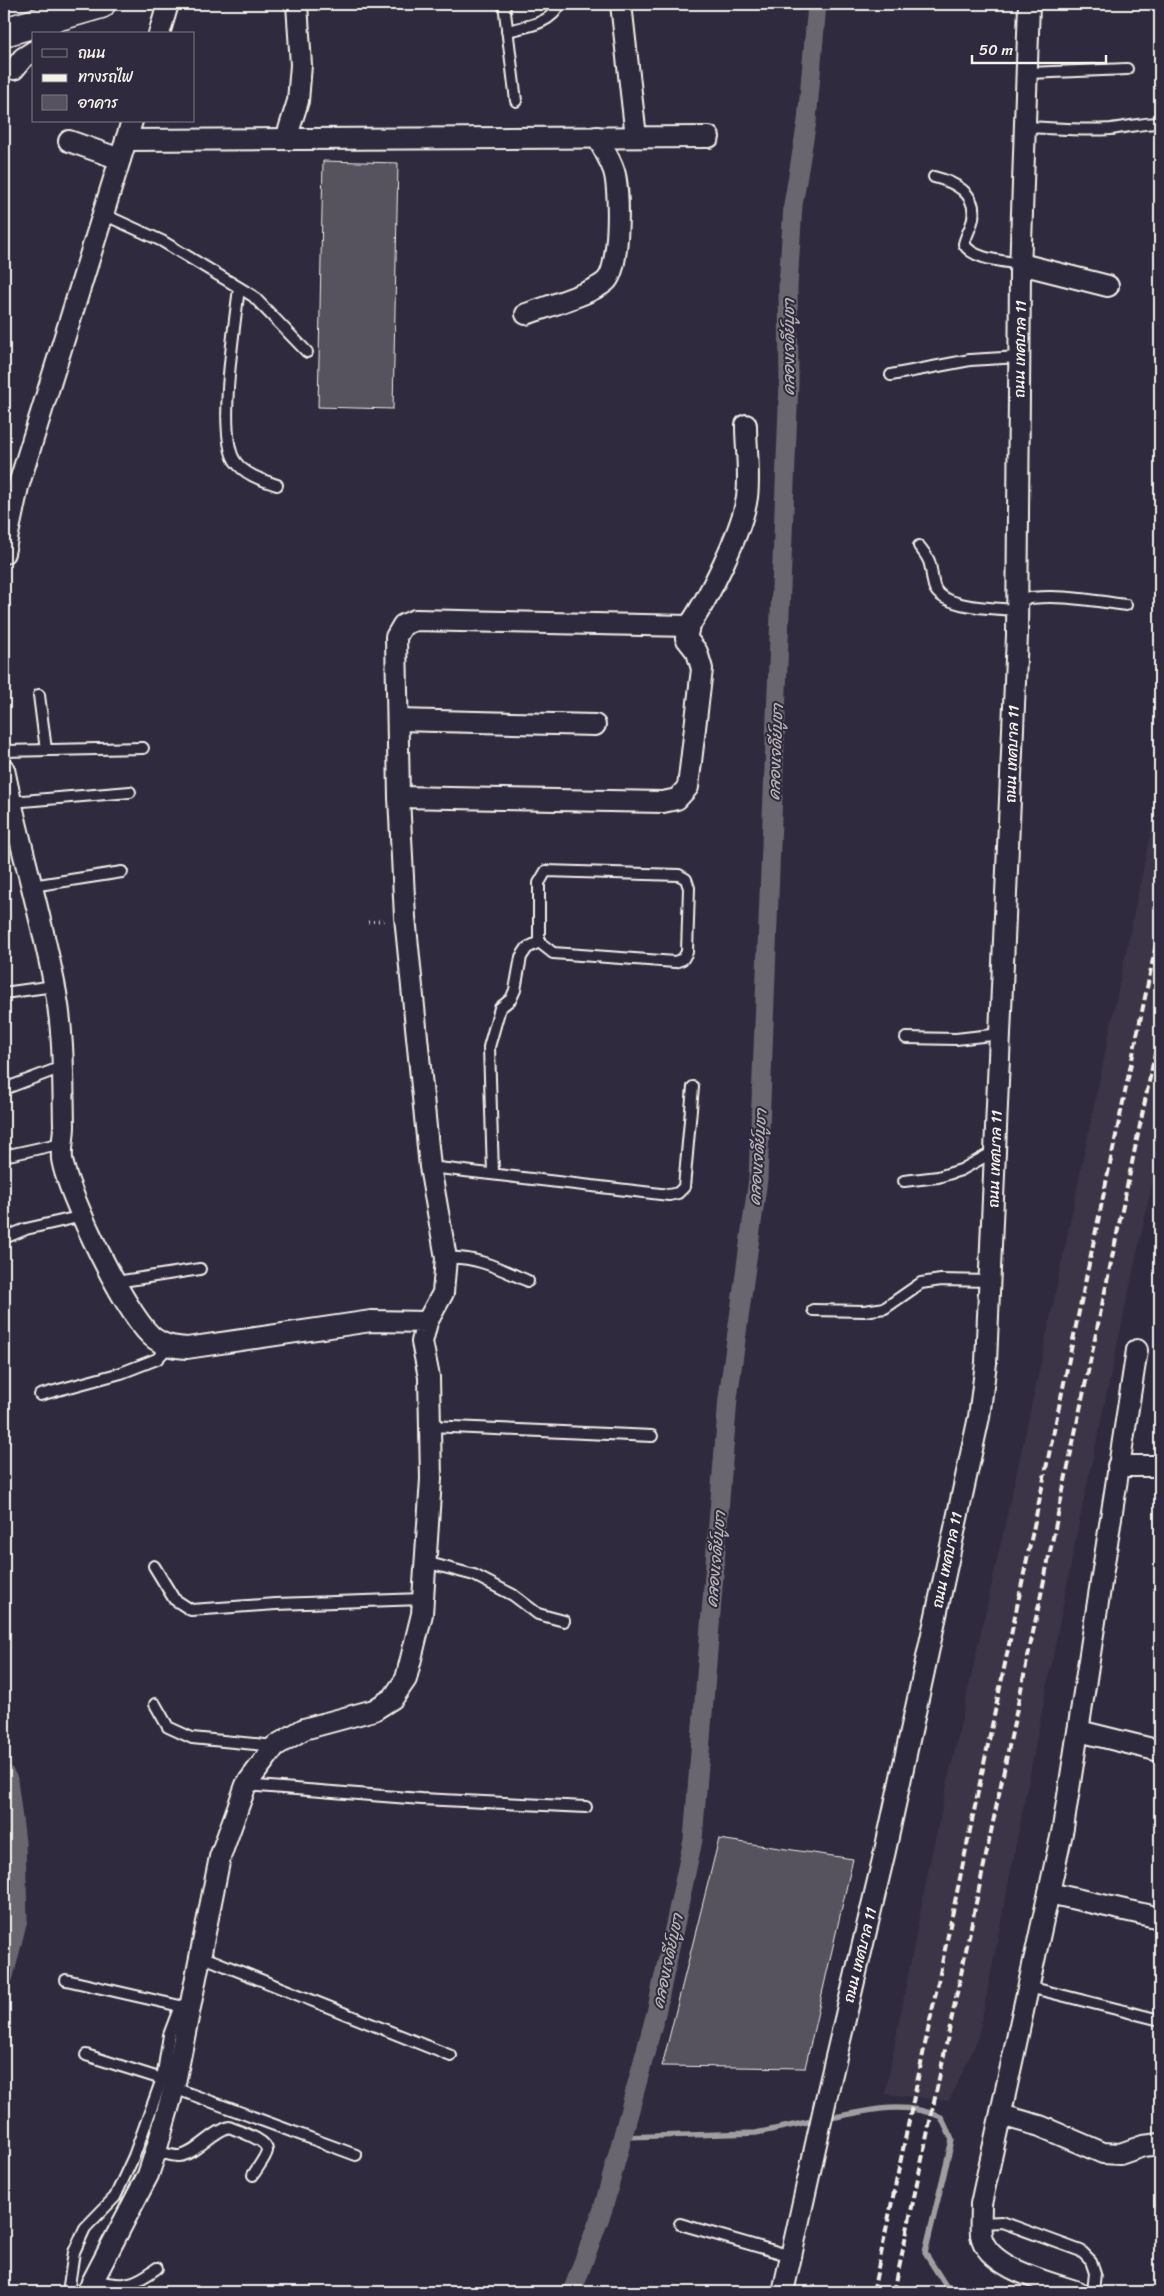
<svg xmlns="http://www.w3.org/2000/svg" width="1164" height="2296" font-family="Sriracha,'Playpen Sans Thai',sans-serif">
	<rect width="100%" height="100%" fill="#2f2a3d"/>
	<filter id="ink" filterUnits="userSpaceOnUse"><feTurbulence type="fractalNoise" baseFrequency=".02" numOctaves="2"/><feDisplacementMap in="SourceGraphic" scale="10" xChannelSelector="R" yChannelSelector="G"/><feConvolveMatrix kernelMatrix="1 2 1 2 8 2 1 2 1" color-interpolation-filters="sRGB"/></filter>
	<g filter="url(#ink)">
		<!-- built -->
		<path fill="#3b3647" d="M 1160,787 L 1160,1148 L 1082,1508 L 978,2039 L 949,2101 L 885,2094 L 931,1857 L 1040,1367 Z"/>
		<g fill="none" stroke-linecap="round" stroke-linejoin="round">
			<!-- stream -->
			<g stroke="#a19ea0" stroke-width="5.5">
				<path d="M 826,2119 C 865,2111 903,2100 941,2117 L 952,2140 L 925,2253 L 946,2286 L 962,2292"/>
				<path d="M 623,2137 L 756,2133 L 817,2120"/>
			</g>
			<!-- canal -->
			<g stroke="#6a6670" stroke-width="19">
				<path d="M 4,1773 L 8,1780 L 16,1842 L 18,1919 L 4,1976"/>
				<path d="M 572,2292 L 603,2209 L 656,2013 L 693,1840 L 728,1398 L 758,1179 L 789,382 L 788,287 L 793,205 L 807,121 L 817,4"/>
			</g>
		</g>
		<!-- building -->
		<g fill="#56525f" stroke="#f4f1e8">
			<path d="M 323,161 L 398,163 L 393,409 L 318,407 Z"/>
			<path d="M 719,1839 L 853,1859 L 805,2068 L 662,2066 Z"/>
		</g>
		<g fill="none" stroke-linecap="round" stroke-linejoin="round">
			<defs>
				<g id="lane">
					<path d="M 504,4 L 516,101"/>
					<path d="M 507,31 C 527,26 551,24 560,4"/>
					<path d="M 1028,73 L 1127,69"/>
					<path d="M 1026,127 C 1054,128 1082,131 1111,129 C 1128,127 1143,123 1160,123"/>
					<path d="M 934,177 C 954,182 977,193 973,218 C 972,226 966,235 964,244 C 973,260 1004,261 1021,264"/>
					<path d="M 103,214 L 162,241 L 253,296 L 307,352"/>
					<path d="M 239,288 C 235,323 217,434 235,461 C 245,475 262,480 277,485"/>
					<path d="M 891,375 L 970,360 L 1019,357"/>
					<path d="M 919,546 C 934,564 929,566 934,586 C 941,609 996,608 1017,610"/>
					<path d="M 1017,600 C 1054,593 1089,600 1126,605"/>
					<path d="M 39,695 L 46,750"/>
					<path d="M 4,751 L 143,748"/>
					<path d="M 11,802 L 130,792"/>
					<path d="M 32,886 L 122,872"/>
					<path d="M 4,993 L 54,986"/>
					<path d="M 906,1038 L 956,1039 L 1000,1034"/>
					<path d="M 4,1089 L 62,1067"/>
					<path d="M 4,1156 L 63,1143"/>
					<path d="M 430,1167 L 669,1195 L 678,1193 L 684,1187 L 693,1087"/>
					<path d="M 493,1173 L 489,1047 L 500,1008 L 511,999 L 515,990 L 521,957 L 527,948 L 539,942 L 553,953 L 675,962 L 683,959 L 687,952 L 689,888 L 686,879 L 679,875 L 546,871 L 539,883 L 539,942"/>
					<path d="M 904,1181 L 938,1177 L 961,1170 L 995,1151"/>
					<path d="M 4,1238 L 26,1229 L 83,1216"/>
					<path d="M 446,1258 C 477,1256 500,1269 528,1281"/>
					<path d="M 116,1282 L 200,1269"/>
					<path d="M 813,1310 L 864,1311 L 885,1308 L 921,1283 L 941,1280 L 991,1281"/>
					<path d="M 40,1395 L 121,1373 L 157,1359 L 168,1347"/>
					<path d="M 430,1426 L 652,1436"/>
					<path d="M 425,1562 L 474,1575 L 513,1595 L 538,1614 L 564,1621"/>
					<path d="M 154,1566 L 174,1599 L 191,1610 L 276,1604 L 423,1599"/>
					<path d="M 155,1704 L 168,1727 L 192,1738 L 275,1746"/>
					<path d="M 246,1785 L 421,1799 L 586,1807"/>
					<path d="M 201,1956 L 451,2056"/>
					<path d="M 66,1980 L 180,2006"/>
					<path d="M 1029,1987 L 1160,2020"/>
					<path d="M 86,2055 L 162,2079"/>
					<path d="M 174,2088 L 356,2155"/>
					<path d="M 156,2151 C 163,2153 172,2156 179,2156 C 195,2155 211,2132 229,2127 C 238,2131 268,2140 267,2151 C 265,2159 257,2168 253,2175"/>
					<path d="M 981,2223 L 1002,2222 L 1081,2251 L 1091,2261 L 1095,2273 L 1093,2292"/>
					<path d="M 680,2224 L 791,2256"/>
					<path d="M 93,2280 C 123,2287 132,2287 157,2268"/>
					<path d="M 68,2292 L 74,2252 L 85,2228 L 115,2197 L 134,2156 L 162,2079 L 169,2035 L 180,2006 L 192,2002"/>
				</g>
				<g id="street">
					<path d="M 621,4 L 636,137"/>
					<path d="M 159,34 L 168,4"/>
					<path d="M 14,69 L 23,58 L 34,51"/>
					<path d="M 286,139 L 298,101 L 301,65 L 297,4"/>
					<path d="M 126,140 L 709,137"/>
					<path d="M 69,141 L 120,159"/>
					<path d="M 1021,264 L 1108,286"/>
					<path d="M 526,314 C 543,308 597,292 607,280 C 620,265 620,190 614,171 C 610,159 603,148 597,137"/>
					<path d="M 4,553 L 18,487 L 132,121"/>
					<path d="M 398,720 L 595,725"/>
					<path d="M 4,769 C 19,844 42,917 56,993 C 64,1036 63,1082 64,1125 C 64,1136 61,1148 62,1159 C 67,1193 128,1320 155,1339 C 165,1346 174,1347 187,1348 L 371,1321 L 427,1322 L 422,1342 L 429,1377 L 431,1479 L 422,1614 L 406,1679 L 393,1698 L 374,1710 L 304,1729 L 275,1746 L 246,1785 L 220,1857 L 174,2088 L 156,2151 L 148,2175 L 87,2292"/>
					<path d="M 399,797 L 663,802 L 677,799 L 688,787 L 702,669 L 697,652 L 686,638 L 689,626"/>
					<path d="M 427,1322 L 443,1293 L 446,1258 L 430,1167 L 405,917 L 399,797 L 396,637 L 403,625 L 415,620 L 689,626 C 708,599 743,529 747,497 C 750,474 746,448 746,425"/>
					<path d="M 1118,1466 L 1160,1466"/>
					<path d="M 1079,1731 L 1160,1751"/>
					<path d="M 1049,1893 L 1160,1918"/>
					<path d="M 1001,2115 L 1040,2126 L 1103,2153 L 1120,2154 L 1143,2146 L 1160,2144"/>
					<path d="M 783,2292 L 826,2099 L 885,1851 L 979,1417 L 986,1363 L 1017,635 L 1020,273 L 1029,4"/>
					<path d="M 1078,2292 C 1050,2282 987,2269 981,2235 C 980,2226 981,2214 981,2204 L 1063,1828 L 1137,1350"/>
				</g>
				<path id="secondary" d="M 4,32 L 101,4"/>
			</defs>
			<!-- lane casing -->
			<use href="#lane" stroke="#f4f1e8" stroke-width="14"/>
			<!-- street casing -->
			<use href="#street" stroke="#f4f1e8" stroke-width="24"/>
			<!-- secondary casing -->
			<use href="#secondary" stroke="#f4f1e8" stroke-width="31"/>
			<!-- path -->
			<path stroke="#f4f1e8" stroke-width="3" stroke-dasharray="1 4" stroke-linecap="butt" d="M 368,922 L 387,920"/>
			<!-- lane -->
			<use href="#lane" stroke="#2f2a3d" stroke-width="10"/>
			<!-- street -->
			<use href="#street" stroke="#2f2a3d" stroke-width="20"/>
			<!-- secondary -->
			<use href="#secondary" stroke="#2f2a3d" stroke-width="28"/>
			<!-- rail -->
			<g stroke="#f4f1e8" stroke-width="4" stroke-dasharray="8 4" stroke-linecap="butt">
				<path d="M 873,2292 L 1160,926"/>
				<path d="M 894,2292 L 1160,1030"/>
			</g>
		</g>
	</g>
	<g text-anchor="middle" stroke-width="4" stroke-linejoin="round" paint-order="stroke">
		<!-- street labels -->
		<g font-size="15" fill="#f4f1e8" stroke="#2f2a3d">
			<text transform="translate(1020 349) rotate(-89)" y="5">ถนน เทศบาล 11</text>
			<text transform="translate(1012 754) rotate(-88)" y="5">ถนน เทศบาล 11</text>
			<text transform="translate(995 1159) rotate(-88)" y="5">ถนน เทศบาล 11</text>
			<text transform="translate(947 1560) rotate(-78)" y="5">ถนน เทศบาล 11</text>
			<text transform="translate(860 1955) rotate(-76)" y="5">ถนน เทศบาล 11</text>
		</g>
		<!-- water labels -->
		<g font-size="16" font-style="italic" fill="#b6b2b2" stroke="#2f2a3d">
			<text transform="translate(788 347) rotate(-90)" y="6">คลองเจดีย์บูชา</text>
			<text transform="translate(775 752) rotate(-88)" y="6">คลองเจดีย์บูชา</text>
			<text transform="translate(757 1157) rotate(-86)" y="6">คลองเจดีย์บูชา</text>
			<text transform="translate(715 1559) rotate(-85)" y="6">คลองเจดีย์บูชา</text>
			<text transform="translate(667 1961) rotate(-78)" y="6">คลองเจดีย์บูชา</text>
		</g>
	</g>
	<!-- margin -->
	<rect width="1164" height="2296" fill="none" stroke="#2f2a3d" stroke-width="20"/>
	<rect x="10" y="10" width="1144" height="2276" fill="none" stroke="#f4f1e8" stroke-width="2" filter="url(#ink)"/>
	<!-- legend -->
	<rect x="32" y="32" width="162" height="90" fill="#2f2a3d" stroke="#7e7a81"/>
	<rect x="42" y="49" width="25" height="8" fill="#2f2a3d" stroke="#7e7a81"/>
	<text x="78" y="58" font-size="15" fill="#f4f1e8">ถนน</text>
	<rect x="42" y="74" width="25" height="8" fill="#f4f1e8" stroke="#7e7a81"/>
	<text x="78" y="82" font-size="15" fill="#f4f1e8">ทางรถไฟ</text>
	<rect x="42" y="95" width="25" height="15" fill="#56525f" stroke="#7e7a81"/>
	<text x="78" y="108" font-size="15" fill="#f4f1e8">อาคาร</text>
	<!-- scale -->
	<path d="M972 55v8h134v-8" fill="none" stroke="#f4f1e8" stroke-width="2.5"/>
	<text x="979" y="55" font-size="15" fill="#f4f1e8" stroke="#2f2a3d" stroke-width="4" paint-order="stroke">50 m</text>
</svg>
